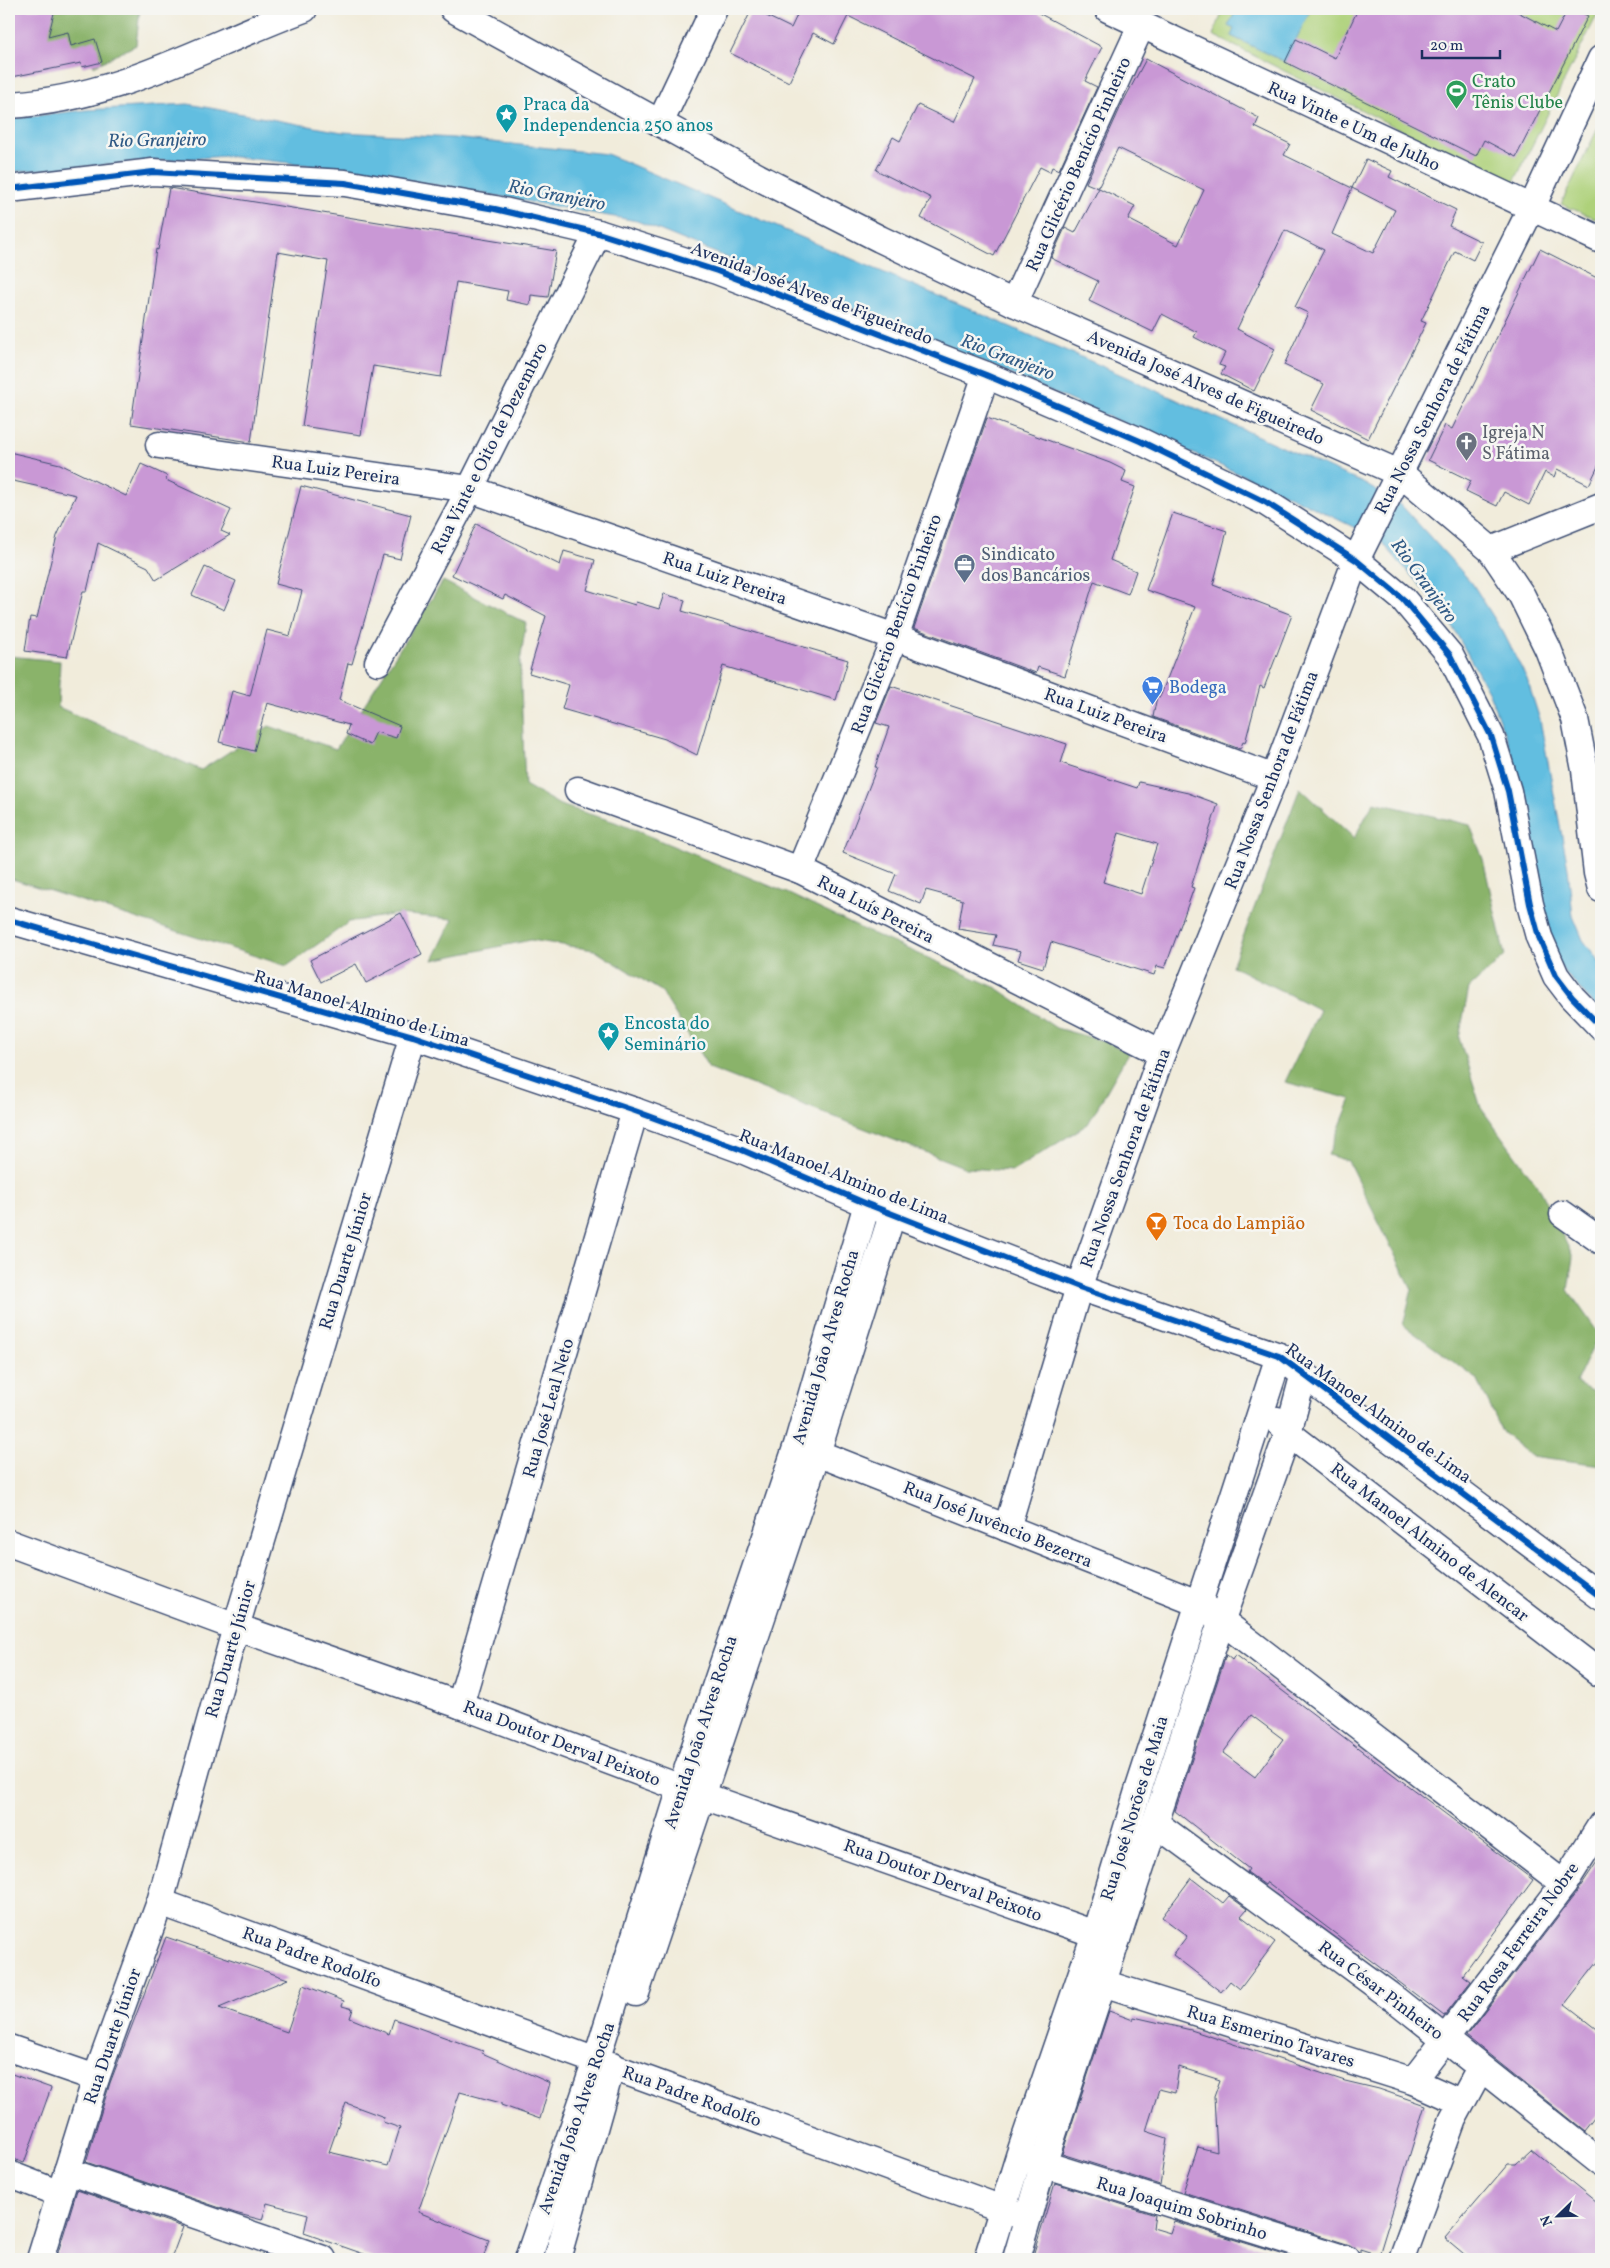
<svg xmlns="http://www.w3.org/2000/svg" width="1610" height="2268" font-family="Vollkorn,serif">
	<rect width="100%" height="100%" fill="#f6f6f2"/>
	<filter id="ink" filterUnits="userSpaceOnUse"><feTurbulence type="fractalNoise" baseFrequency=".02" numOctaves="2"/><feDisplacementMap in="SourceGraphic" scale="10" xChannelSelector="R" yChannelSelector="G"/><feConvolveMatrix kernelMatrix="1 2 1 2 8 2 1 2 1" color-interpolation-filters="sRGB"/></filter>
	<filter id="wash" filterUnits="userSpaceOnUse"><feTurbulence type="fractalNoise" baseFrequency=".0096" numOctaves="4" result="noise"/><feDisplacementMap in="SourceGraphic" scale="20" xChannelSelector="R" yChannelSelector="G"/><feGaussianBlur stdDeviation="1.12" result="paint"/><feColorMatrix in="noise" values="0 0 0 0 0 0 0 0 0 0 0 0 0 0 0 0 0 1.4 0 .05"/><feComposite in="paint" operator="in"/></filter>
	<g filter="url(#wash)">
		<rect width="100%" height="100%" fill="#f1ecdb"/>
		<!-- green -->
		<g fill="#aed17a" stroke="#64806c">
			<path d="M 1224,9 L 1600,9 L 1512,186 L 1213,35 Z"/>
			<path d="M 1601,122 L 1601,221 L 1561,204 Z"/>
		</g>
		<!-- forest -->
		<g fill="#8ab36a" stroke="#527164">
			<path d="M 47,9 L 140,9 L 136,45 L 94,66 L 62,36 L 9,45 L 9,22 L 15,30 L 45,13 Z"/>
			<path d="M 443,581 L 526,623 L 520,663 L 525,785 L 560,805 L 615,822 L 787,893 L 864,930 L 997,988 L 1056,1028 L 1104,1041 L 1129,1052 L 1088,1124 L 1013,1171 L 966,1168 L 709,1068 L 661,991 L 594,950 L 531,940 L 433,960 L 453,919 L 397,914 L 349,922 L 287,966 L 9,878 L 9,656 L 60,661 L 58,707 L 201,770 L 269,726 L 336,749 Z"/>
			<path d="M 1300,788 L 1354,838 L 1374,802 L 1470,825 L 1483,859 L 1505,956 L 1469,988 L 1459,1038 L 1481,1108 L 1541,1191 L 1573,1257 L 1568,1290 L 1599,1334 L 1576,1383 L 1601,1396 L 1601,1465 L 1531,1456 L 1503,1433 L 1477,1379 L 1403,1325 L 1412,1289 L 1348,1161 L 1328,1155 L 1351,1099 L 1285,1082 L 1320,1010 L 1232,966 Z"/>
		</g>
		<!-- water -->
		<g fill="#62bee0" stroke="#3e769f">
			<path d="M 1237,9 L 1311,9 L 1285,62 L 1231,36 L 1234,29 L 1228,26 Z"/>
			<path d="M 188,104 L 342,132 L 453,138 L 607,154 L 1088,360 L 1365,484 L 1402,506 L 1472,583 L 1503,632 L 1527,679 L 1540,720 L 1568,868 L 1573,916 L 1583,940 L 1601,964 L 1601,1013 L 1561,968 L 1540,920 L 1515,762 L 1489,693 L 1446,615 L 1380,540 L 1288,495 L 955,350 L 637,221 L 345,169 L 226,156 L 9,172 L 9,119 L 86,110 Z"/>
		</g>
		<g id="blocks">
			<!-- building -->
			<g fill="#c998d5" fill-rule="evenodd">
				<path d="M 9,9 L 55,9 L 48,37 L 68,32 L 71,46 L 95,39 L 102,62 L 82,67 L 81,63 L 12,77 L 12,74 L 9,74 Z"/>
				<path d="M 752,9 L 791,28 L 800,9 L 1031,9 L 1102,47 L 1085,81 L 1097,87 L 1059,170 L 1052,167 L 1050,172 L 1040,167 L 994,256 L 921,218 L 931,198 L 876,170 L 893,137 L 900,141 L 918,105 L 954,122 L 975,79 L 848,16 L 834,44 L 813,33 L 789,82 L 730,53 Z"/>
				<path d="M 1358,9 L 1512,9 L 1556,32 L 1568,9 L 1574,9 L 1588,16 L 1516,157 L 1484,140 L 1476,156 L 1285,62 L 1296,39 L 1335,58 Z"/>
				<path d="M 1146,59 L 1259,118 L 1255,127 L 1290,144 L 1284,155 L 1352,188 L 1366,159 L 1392,171 L 1389,177 L 1456,210 L 1449,226 L 1482,242 L 1473,260 L 1455,251 L 1421,321 L 1426,323 L 1368,439 L 1311,410 L 1324,384 L 1284,365 L 1308,313 L 1295,307 L 1324,250 L 1285,230 L 1237,329 L 1275,349 L 1254,391 L 1221,374 L 1225,367 L 1219,365 L 1225,353 L 1194,337 L 1197,332 L 1162,314 L 1153,332 L 1089,301 L 1098,281 L 1051,258 L 1065,228 L 1075,233 L 1099,188 L 1135,206 L 1128,219 L 1178,245 L 1204,190 L 1118,148 L 1098,188 L 1086,183 L 1123,102 ZM 1352,188 L 1395,210 L 1373,253 L 1332,234 Z"/>
				<path d="M 169,188 L 556,251 L 548,297 L 531,295 L 530,305 L 506,300 L 508,291 L 456,282 L 441,377 L 373,366 L 361,435 L 302,426 L 328,261 L 278,252 L 251,442 L 131,424 L 156,249 L 158,250 Z"/>
				<path d="M 1540,249 L 1601,280 L 1601,460 L 1589,485 L 1557,469 L 1554,477 L 1545,472 L 1529,505 L 1504,492 L 1497,506 L 1466,491 L 1471,481 L 1428,460 L 1445,425 L 1452,429 Z"/>
				<path d="M 987,418 L 1110,463 L 1126,471 L 1122,482 L 1135,487 L 1110,560 L 1136,571 L 1128,594 L 1094,581 L 1065,676 L 1038,667 L 1036,673 L 914,628 Z"/>
				<path d="M 9,452 L 60,464 L 126,496 L 141,464 L 167,476 L 166,480 L 231,510 L 221,531 L 230,535 L 156,580 L 148,567 L 98,543 L 87,591 L 83,591 L 67,657 L 25,651 L 30,617 L 37,618 L 57,536 L 76,495 L 9,480 Z"/>
				<path d="M 301,486 L 411,515 L 400,559 L 383,555 L 352,664 L 348,663 L 339,700 L 400,726 L 396,738 L 376,732 L 370,745 L 346,734 L 349,725 L 267,703 L 254,751 L 219,742 L 232,691 L 250,696 L 267,630 L 290,636 L 302,591 L 276,584 Z"/>
				<path d="M 1173,513 L 1227,531 L 1213,585 L 1292,615 L 1264,688 L 1260,686 L 1245,743 L 1243,742 L 1240,749 L 1153,717 L 1157,696 L 1160,697 L 1195,607 L 1146,590 Z"/>
				<path d="M 476,524 L 560,565 L 564,551 L 595,560 L 587,590 L 635,605 L 636,602 L 659,609 L 664,594 L 685,600 L 682,611 L 848,660 L 836,700 L 723,666 L 697,755 L 665,739 L 562,709 L 569,685 L 529,673 L 546,616 L 505,595 L 503,599 L 452,575 Z"/>
				<path d="M 205,567 L 236,581 L 224,610 L 192,595 Z"/>
				<path d="M 891,686 L 1067,744 L 1061,763 L 1137,788 L 1139,782 L 1188,793 L 1218,804 L 1191,887 L 1194,888 L 1165,968 L 1157,966 L 1154,975 L 1051,942 L 1043,968 L 1018,960 L 1021,951 L 993,945 L 996,935 L 958,929 L 963,900 L 926,890 L 921,904 L 889,891 L 896,874 L 843,853 L 877,767 L 875,767 L 889,727 L 876,723 ZM 1119,833 L 1157,844 L 1141,894 L 1103,882 Z"/>
				<path d="M 401,913 L 422,954 L 366,983 L 356,964 L 321,982 L 310,960 Z"/>
				<path d="M 1226,1655 L 1232,1660 L 1235,1655 L 1533,1880 L 1463,1975 L 1471,1981 L 1444,2016 L 1267,1882 L 1265,1885 L 1247,1872 L 1249,1869 L 1175,1811 ZM 1251,1715 L 1283,1739 L 1255,1777 L 1223,1753 Z"/>
				<path d="M 1601,1856 L 1601,1958 L 1565,2004 L 1601,2032 L 1601,2109 L 1584,2131 L 1466,2036 L 1576,1893 Z"/>
				<path d="M 1191,1878 L 1223,1903 L 1229,1896 L 1247,1909 L 1241,1916 L 1275,1942 L 1240,1989 L 1230,1981 L 1221,1992 L 1173,1955 L 1187,1936 L 1162,1917 Z"/>
				<path d="M 166,1937 L 288,1979 L 219,2008 L 287,2032 L 303,1985 L 344,2001 L 342,2006 L 353,2009 L 350,2018 L 389,2034 L 394,2019 L 483,2051 L 482,2053 L 550,2083 L 540,2119 L 501,2105 L 501,2103 L 460,2092 L 418,2212 L 489,2240 L 483,2259 L 378,2259 L 304,2233 L 308,2214 L 267,2203 L 262,2220 L 235,2213 L 86,2162 L 110,2083 ZM 346,2103 L 384,2117 L 383,2122 L 400,2128 L 388,2166 L 329,2152 Z"/>
				<path d="M 1109,2011 L 1133,2020 L 1134,2017 L 1191,2030 L 1345,2081 L 1379,2089 L 1425,2105 L 1379,2255 L 1360,2249 L 1360,2253 L 1350,2245 L 1183,2192 L 1198,2147 L 1217,2152 L 1214,2097 L 1220,2080 L 1179,2067 L 1175,2093 L 1159,2089 L 1146,2131 L 1167,2138 L 1160,2185 L 1062,2154 Z"/>
				<path d="M 9,2073 L 51,2088 L 24,2163 L 9,2157 Z"/>
				<path d="M 1531,2150 L 1601,2207 L 1601,2259 L 1470,2259 L 1445,2238 L 1508,2164 L 1516,2164 Z"/>
				<path d="M 1055,2183 L 1155,2215 L 1153,2228 L 1170,2233 L 1174,2221 L 1297,2259 L 1032,2259 Z"/>
				<path d="M 77,2190 L 183,2227 L 171,2259 L 56,2259 Z"/>
			</g>
		</g>
	</g>
	<g filter="url(#ink)">
		<use href="#blocks" fill-opacity="0" stroke="#3b4b71" stroke-width="1"/>
		<g fill="none" stroke-linecap="round" stroke-linejoin="round">
			<defs>
				<g id="minor">
					<path d="M 453,9 L 758,177 L 880,239 L 1014,303 L 1401,474 L 1491,550 L 1522,596 L 1548,649 L 1575,719 L 1585,770 L 1597,873 L 1601,889"/>
					<path d="M 1108,9 L 1601,240"/>
					<path d="M 9,105 C 119,99 204,46 304,9"/>
					<path d="M 660,123 L 714,9"/>
					<path d="M 9,189 L 153,172 L 345,183 L 495,209 L 598,233 L 717,271 L 986,375 L 1140,441 L 1265,502 L 1356,560 L 1403,599 L 1450,655 L 1491,736 L 1508,791 L 1530,904 L 1539,937 L 1556,976 L 1572,997 L 1601,1027"/>
					<path d="M 1014,303 L 1141,26"/>
					<path d="M 159,445 L 470,489 L 895,637 L 1274,778"/>
					<path d="M 1491,550 L 1601,506"/>
					<path d="M 378,662 L 470,489 L 598,233"/>
					<path d="M 578,790 L 800,870 L 1162,1053"/>
					<path d="M 800,870 L 895,637 L 986,375"/>
					<path d="M 9,920 L 413,1036 L 635,1111 L 742,1150 L 867,1204 L 1079,1287 L 1279,1356 L 1601,1597"/>
					<path d="M 1563,1214 L 1601,1241"/>
					<path d="M 1277,1420 L 1288,1433 L 1601,1674"/>
					<path d="M 802,1447 L 1200,1604 L 1564,1884"/>
					<path d="M 1007,1528 L 1079,1287 L 1162,1053 L 1274,778 L 1356,560 L 1531,209 L 1601,59"/>
					<path d="M 9,1543 L 236,1627 L 460,1705 L 681,1788 L 1095,1934 L 1117,1939"/>
					<path d="M 460,1705 L 635,1111"/>
					<path d="M 1155,1823 L 1396,2000 L 1601,2163"/>
					<path d="M 160,1902 L 1019,2215"/>
					<path d="M 1087,1978 L 1413,2081 L 1460,2102"/>
					<path d="M 636,1993 L 817,1453 L 893,1212"/>
					<path d="M 9,2048 L 96,2078"/>
					<path d="M 1413,2081 L 1564,1884 L 1601,1825"/>
					<path d="M 1027,2159 L 1346,2259"/>
					<path d="M 67,2171 L 323,2259"/>
					<path d="M 9,2174 L 60,2194"/>
					<path d="M 40,2259 L 96,2078 L 160,1902 L 236,1627 L 413,1036"/>
					<path d="M 528,2259 L 596,2061 L 681,1788 L 797,1445 L 867,1204"/>
					<path d="M 557,2259 L 612,2065"/>
					<path d="M 987,2259 L 1019,2156 L 1095,1934 L 1138,1791 L 1279,1356"/>
					<path d="M 1016,2259 L 1043,2165 L 1222,1619 L 1288,1433 L 1304,1373"/>
					<path d="M 1402,2259 L 1453,2119 L 1480,2069"/>
				</g>
			</defs>
			<!-- minor casing -->
			<use href="#minor" stroke="#3b4b71" stroke-width="29"/>
			<!-- minor -->
			<use href="#minor" stroke="#fff" stroke-width="26"/>
			<defs>
				<g id="cycleway">
					<path d="M 9,189 L 153,172 L 345,183 L 495,209 L 598,233 L 717,271 L 986,375 L 1140,441 L 1265,502 L 1356,560 L 1403,599 L 1450,655 L 1491,736 L 1508,791 L 1530,904 L 1539,937 L 1556,976 L 1572,997 L 1601,1027"/>
					<path d="M 9,920 L 413,1036 L 635,1111 L 742,1150 L 867,1204 L 1079,1287 L 1279,1356 L 1601,1597"/>
				</g>
			</defs>
			<!-- cycleway casing -->
			<use href="#cycleway" stroke="#f6f6f2" stroke-width="9"/>
			<!-- cycleway -->
			<use href="#cycleway" stroke="#0057b8" stroke-width="6"/>
		</g>
	</g>
	<!-- icons -->
	<defs>
		<symbol id="stadium-pin" viewBox="-11 -11 22 30"><path d="M0 17L-7.5 6A9.5 9.5 0 1 1 7.5 6Z" fill="#2e9e5b" stroke="#f6f6f2"/><path d="M0-5a6.5 5 0 1 0 0 10a6.5 5 0 1 0 0-10ZM-3.5-1.8h7v3.6h-7Z" fill="#fff"/></symbol>
		<symbol id="sight-pin" viewBox="-11 -11 22 30"><path d="M0 17L-7.5 6A9.5 9.5 0 1 1 7.5 6Z" fill="#0f9aa8" stroke="#f6f6f2"/><path d="M0-6L1.8-2.2L6-1.7L2.9 1.2L3.7 5.4L0 3.3L-3.7 5.4L-2.9 1.2L-6-1.7L-1.8-2.2Z" fill="#fff"/></symbol>
		<symbol id="church-pin" viewBox="-11 -11 22 30"><path d="M0 17L-7.5 6A9.5 9.5 0 1 1 7.5 6Z" fill="#6b7280" stroke="#f6f6f2"/><path d="M-1.2-6h2.4v3.5h3.3v2.4h-3.3V6h-2.4V-.1h-3.3v-2.4h3.3Z" fill="#fff"/></symbol>
		<symbol id="office-pin" viewBox="-11 -11 22 30"><path d="M0 17L-7.5 6A9.5 9.5 0 1 1 7.5 6Z" fill="#5c6f8a" stroke="#f6f6f2"/><path d="M-6-3h4V-5.5h4V-3h4V5H-6ZM-1-4.5V-3h2v-1.5ZM-6 0V1H6V0Z" fill="#fff"/></symbol>
		<symbol id="supermarket-pin" viewBox="-11 -11 22 30"><path d="M0 17L-7.5 6A9.5 9.5 0 1 1 7.5 6Z" fill="#3f7fe0" stroke="#f6f6f2"/><path d="M-6-5.5h2.5l.6 2H6L4.5 2H-2.5L-4.4-4H-6ZM-1.5 3.2a1.3 1.3 0 1 0 .1 0ZM3 3.2a1.3 1.3 0 1 0 .1 0Z" fill="#fff"/></symbol>
		<symbol id="bar-pin" viewBox="-11 -11 22 30"><path d="M0 17L-7.5 6A9.5 9.5 0 1 1 7.5 6Z" fill="#e8710a" stroke="#f6f6f2"/><path d="M-6-5H6L.8 .8V4.5H3.5V6h-7V4.5H-.8V.8Z" fill="#fff"/></symbol>
	</defs>
	<g fill-rule="evenodd">
		<use href="#stadium-pin" x="1444" y="78" width="25" height="34"/>
		<use href="#sight-pin" x="494" y="102" width="25" height="34"/>
		<use href="#church-pin" x="1454" y="430" width="25" height="34"/>
		<use href="#office-pin" x="952" y="552" width="25" height="34"/>
		<use href="#supermarket-pin" x="1140" y="674" width="25" height="34"/>
		<use href="#sight-pin" x="596" y="1020" width="25" height="34"/>
		<use href="#bar-pin" x="1144" y="1210" width="25" height="34"/>
	</g>
	<g text-anchor="middle" stroke-width="5" stroke-linejoin="round" paint-order="stroke">
		<!-- leisure labels -->
		<g font-size="18" fill="#27864d" stroke="#f6f6f2" text-anchor="start">
			<text x="1472" y="87">Crato<tspan x="1472" dy="21">Tênis Clube</tspan></text>
		</g>
		<!-- culture labels -->
		<g font-size="18" fill="#0d838f" stroke="#f6f6f2" text-anchor="start">
			<text x="523" y="110">Praca da<tspan x="523" dy="21">Independencia 250 anos</tspan></text>
			<text x="624" y="1029">Encosta do<tspan x="624" dy="21">Seminário</tspan></text>
		</g>
		<!-- street labels -->
		<g font-size="18" fill="#1b2f5e" stroke="#f6f6f2">
			<text transform="translate(1354 126) rotate(25)" y="6">Rua Vinte e Um de Julho</text>
			<text transform="translate(1078 164) rotate(-66)" y="6">Rua Glicério Benício Pinheiro</text>
			<text transform="translate(812 293) rotate(21)" y="6">Avenida José Alves de Figueiredo</text>
			<text transform="translate(1206 387) rotate(24)" y="6">Avenida José Alves de Figueiredo</text>
			<text transform="translate(1432 409) rotate(-63)" y="6">Rua Nossa Senhora de Fátima</text>
			<text transform="translate(489 448) rotate(-63)" y="6">Rua Vinte e Oito de Dezembro</text>
			<text transform="translate(336 470) rotate(8)" y="6">Rua Luiz Pereira</text>
			<text transform="translate(725 578) rotate(19)" y="6">Rua Luiz Pereira</text>
			<text transform="translate(896 624) rotate(-70)" y="6">Rua Glicério Benício Pinheiro</text>
			<text transform="translate(1106 715) rotate(20)" y="6">Rua Luiz Pereira</text>
			<text transform="translate(1271 780) rotate(-69)" y="6">Rua Nossa Senhora de Fátima</text>
			<text transform="translate(876 909) rotate(27)" y="6">Rua Luís Pereira</text>
			<text transform="translate(362 1008) rotate(17)" y="6">Rua Manoel Almino de Lima</text>
			<text transform="translate(1125 1158) rotate(-70)" y="6">Rua Nossa Senhora de Fátima</text>
			<text transform="translate(844 1176) rotate(22)" y="6">Rua Manoel Almino de Lima</text>
			<text transform="translate(345 1261) rotate(-73)" y="6">Rua Duarte Júnior</text>
			<text transform="translate(825 1347) rotate(-74)" y="6">Avenida João Alves Rocha</text>
			<text transform="translate(548 1408) rotate(-74)" y="6">Rua José Leal Neto</text>
			<text transform="translate(1379 1413) rotate(36)" y="6">Rua Manoel Almino de Lima</text>
			<text transform="translate(998 1524) rotate(22)" y="6">Rua José Juvêncio Bezerra</text>
			<text transform="translate(1430 1542) rotate(38)" y="6">Rua Manoel Almino de Alencar</text>
			<text transform="translate(230 1649) rotate(-74)" y="6">Rua Duarte Júnior</text>
			<text transform="translate(700 1732) rotate(-72)" y="6">Avenida João Alves Rocha</text>
			<text transform="translate(562 1743) rotate(21)" y="6">Rua Doutor Derval Peixoto</text>
			<text transform="translate(1134 1808) rotate(-73)" y="6">Rua José Norões de Maia</text>
			<text transform="translate(943 1880) rotate(20)" y="6">Rua Doutor Derval Peixoto</text>
			<text transform="translate(1518 1942) rotate(-54)" y="6">Rua Rosa Ferreira Nobre</text>
			<text transform="translate(312 1957) rotate(20)" y="6">Rua Padre Rodolfo</text>
			<text transform="translate(1381 1990) rotate(37)" y="6">Rua César Pinheiro</text>
			<text transform="translate(112 2036) rotate(-71)" y="6">Rua Duarte Júnior</text>
			<text transform="translate(1271 2036) rotate(17)" y="6">Rua Esmerino Tavares</text>
			<text transform="translate(692 2096) rotate(20)" y="6">Rua Padre Rodolfo</text>
			<text transform="translate(576 2118) rotate(-71)" y="6">Avenida João Alves Rocha</text>
			<text transform="translate(1182 2208) rotate(17)" y="6">Rua Joaquim Sobrinho</text>
		</g>
		<!-- worship labels -->
		<g font-size="18" fill="#5b616d" stroke="#f6f6f2" text-anchor="start">
			<text x="1482" y="438">Igreja N<tspan x="1482" dy="21">S Fátima</tspan></text>
		</g>
		<!-- service labels -->
		<g font-size="18" fill="#4e5e75" stroke="#f6f6f2" text-anchor="start">
			<text x="981" y="560">Sindicato<tspan x="981" dy="21">dos Bancários</tspan></text>
		</g>
		<!-- shop labels -->
		<g font-size="18" fill="#366cbe" stroke="#f6f6f2" text-anchor="start">
			<text x="1169" y="693">Bodega</text>
		</g>
		<!-- food labels -->
		<g font-size="18" fill="#c56008" stroke="#f6f6f2" text-anchor="start">
			<text x="1173" y="1229">Toca do Lampião</text>
		</g>
		<!-- water labels -->
		<g font-size="19" font-style="italic" fill="#305a85" stroke="#f6f6f2">
			<text transform="translate(157 139) rotate(-1)" y="7">Rio Granjeiro</text>
			<text transform="translate(557 194) rotate(11)" y="7">Rio Granjeiro</text>
			<text transform="translate(1008 356) rotate(21)" y="7">Rio Granjeiro</text>
			<text transform="translate(1425 580) rotate(54)" y="7">Rio Granjeiro</text>
		</g>
	</g>
	<!-- margin -->
	<rect width="1610" height="2268" fill="none" stroke="#f6f6f2" stroke-width="30"/>
	<!-- north arrow -->
	<g transform="translate(1558 2216) rotate(247)" stroke="#f6f6f2" stroke-width="4" paint-order="stroke">
	<path d="M0-4L9 19L0 12L-9 19Z" fill="#1b2f5e"/>
	<text y="-8" font-size="14" font-weight="bold" text-anchor="middle" fill="#1b2f5e">N</text>
	</g>
	<!-- scale -->
	<path d="M1422 50v8h78v-8" fill="none" stroke="#1b2f5e" stroke-width="2.5"/>
	<text x="1430" y="50" font-size="15" fill="#1b2f5e" stroke="#f6f6f2" stroke-width="4" paint-order="stroke">20 m</text>
</svg>
